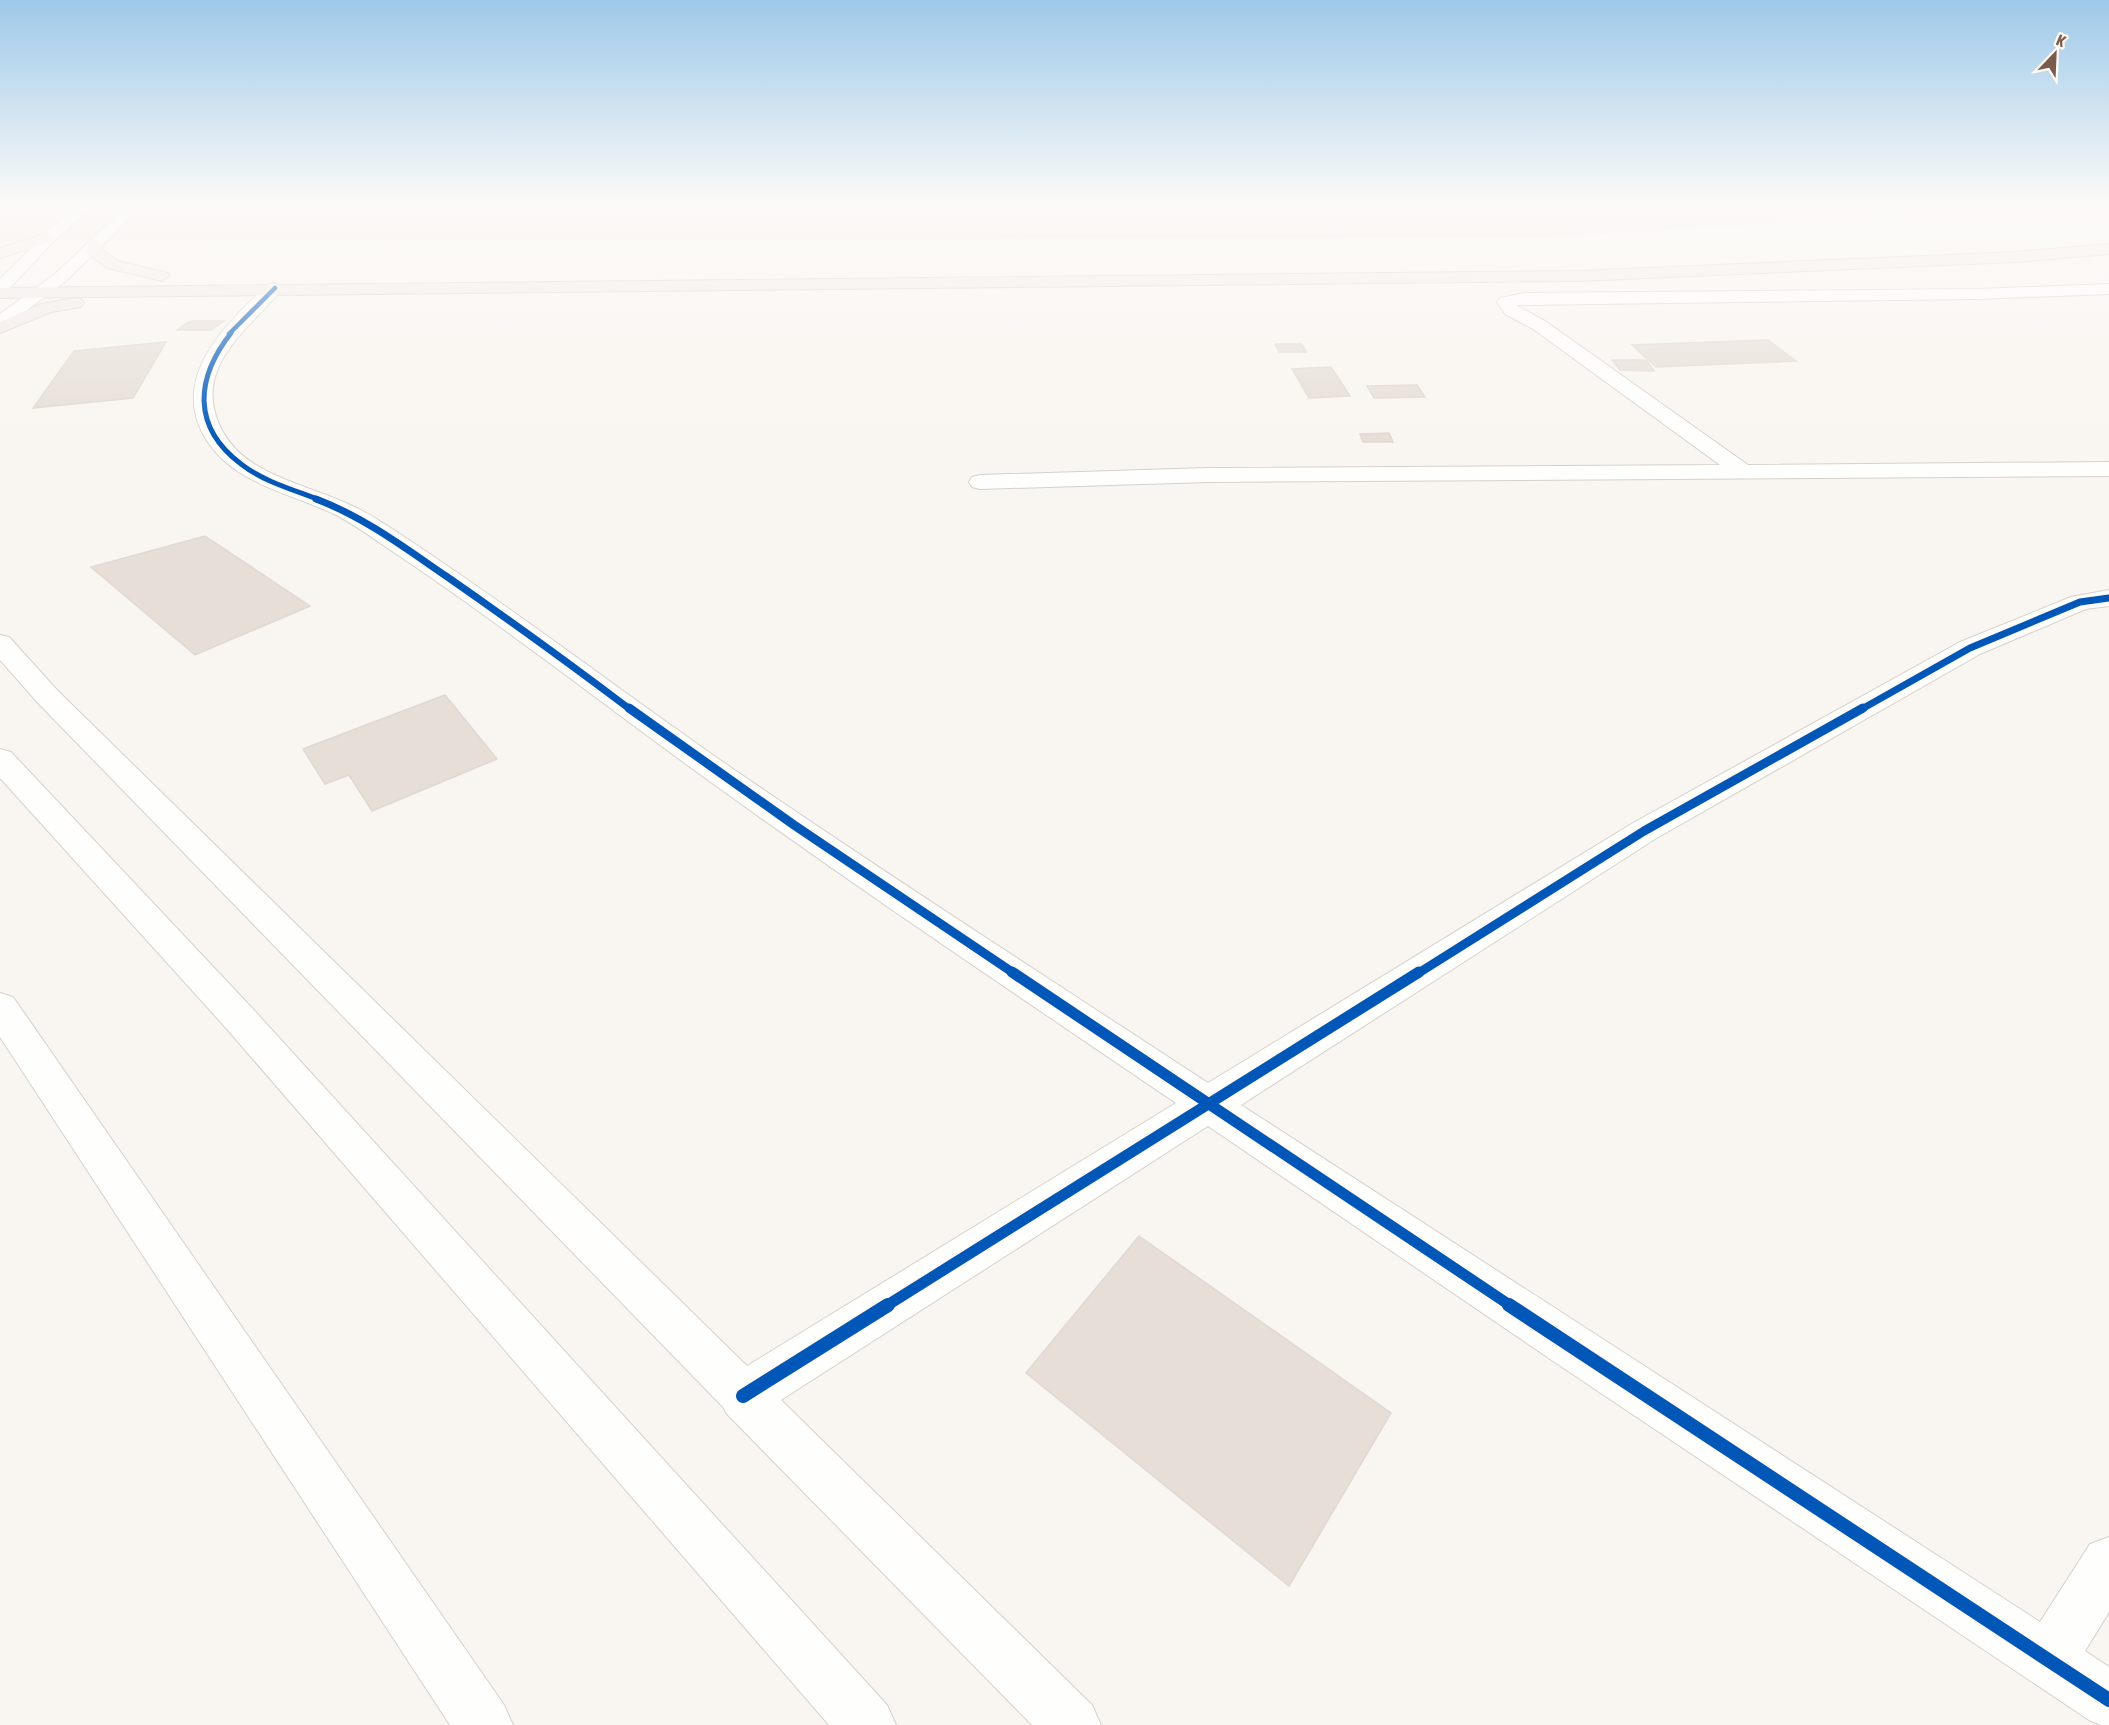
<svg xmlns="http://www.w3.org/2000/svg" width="2109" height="1725" font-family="'Asap Condensed',sans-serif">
	<rect width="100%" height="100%" fill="#f9f5f0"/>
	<!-- industrial -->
	<path fill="#ede5e0" d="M 0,202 L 2109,202 L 2109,203 L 1537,238 L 0,241 Z"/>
	<!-- building -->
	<g fill="#e6ded7" stroke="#e2d8d2" stroke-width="1.5">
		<path d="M 190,321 L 224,321 L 211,330 L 177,330 Z"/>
		<path d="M 1768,340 L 1796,361 L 1656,367 L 1632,345 Z"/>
		<path d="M 166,342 L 133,398 L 33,408 L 74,351 Z"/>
		<path d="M 1275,344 L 1302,344 L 1306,352 L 1279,352 Z"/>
		<path d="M 1612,360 L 1646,360 L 1654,371 L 1620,370 Z"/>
		<path d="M 1331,367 L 1350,396 L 1309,398 L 1292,369 Z"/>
		<path d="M 1417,385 L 1425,397 L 1374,398 L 1367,386 Z"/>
		<path d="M 1389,433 L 1393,442 L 1363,442 L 1360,434 Z"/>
		<path d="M 205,536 L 310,606 L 195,655 L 91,567 Z"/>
		<path d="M 445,695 L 497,759 L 372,811 L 349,775 L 325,784 L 303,749 Z"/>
		<path d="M 1139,1236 L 1391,1413 L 1289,1586 L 1026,1373 Z"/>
	</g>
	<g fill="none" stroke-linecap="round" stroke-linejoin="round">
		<defs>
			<g id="minor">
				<path d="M 82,202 L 97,202 L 54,241 L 6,292 L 0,293 L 0,279 L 44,235 Z"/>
				<path d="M 131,202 L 146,202 L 67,280 L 6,326 L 0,327 L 0,314 L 55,274 Z"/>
				<path d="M 275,283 L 283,288 C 249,330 188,368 223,432 C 247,476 309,485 350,505 C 369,513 386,525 403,536 C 511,607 614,686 720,760 C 881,871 1045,976 1208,1083 L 1633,823 L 1960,642 L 2071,597 L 2109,590 L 2109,606 L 2086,609 L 1980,654 L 1655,839 L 1241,1105 L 2040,1622 L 2090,1544 L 2109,1537 L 2109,1612 L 2085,1651 L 2109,1667 L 2109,1725 L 2101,1725 L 2089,1720 L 1556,1363 L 1208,1126 L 781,1400 L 1092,1705 L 1101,1725 L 1032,1725 L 726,1413 L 724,1408 L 38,703 L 0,660 L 0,635 L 9,637 L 58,691 L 747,1366 L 1176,1103 C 1023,999 869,896 719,788 C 608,708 500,623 386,547 C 369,535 352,523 334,514 C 288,492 229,483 203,434 C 171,374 229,321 269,284 Z"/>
				<path d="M 2109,284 L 2109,294 L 1978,299 L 1516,305 L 1545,321 L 1748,465 L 2109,462 L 2109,476 L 1208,482 L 980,489 L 972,487 L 969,482 L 972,477 L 980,475 L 1208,468 L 1720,465 L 1533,329 L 1505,314 L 1497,302 L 1500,298 L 1524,293 L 1978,289 Z"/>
				<path d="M 0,749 L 11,752 L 252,1008 L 887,1705 L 896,1725 L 829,1725 L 226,1028 L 0,778 Z"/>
				<path d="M 0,993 L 13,997 L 504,1705 L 513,1725 L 450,1725 L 0,1037 Z"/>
			</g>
			<g id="highway">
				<path d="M 49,233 L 54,235 L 57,238 L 54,241 L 0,258 L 0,248 Z"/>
				<path d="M 95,239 L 103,244 L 102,250 L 118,261 L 168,273 L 170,276 L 162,281 L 107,268 L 86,252 L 90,241 Z"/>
				<path d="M 2109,244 L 2109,254 L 2016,262 L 1579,281 L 0,298 L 0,288 L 1579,271 L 2016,252 Z"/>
				<path d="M 75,298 L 81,299 L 84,303 L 81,307 L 51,312 L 0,333 L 0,322 L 41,304 Z"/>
			</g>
		</defs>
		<!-- minor casing -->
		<use href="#minor" stroke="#d7d1cb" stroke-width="2"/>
		<!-- highway casing -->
		<use href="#highway" stroke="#dad1cc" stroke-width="2"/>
		<!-- minor -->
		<use href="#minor" fill="#fefefd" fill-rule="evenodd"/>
		<!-- highway -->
		<use href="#highway" fill="#f2eae7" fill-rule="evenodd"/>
		<defs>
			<path id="cycleway-far5" d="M 229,334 L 275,288"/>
			<path id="cycleway-far4" d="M 231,333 C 195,379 192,427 241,464 C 264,482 294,490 320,500"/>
			<g id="cycleway-far3">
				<path d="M 316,499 C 364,517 405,548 446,576 C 508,619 570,664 631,710"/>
				<path d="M 1860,710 L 1970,648 L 2080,602 L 2109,598"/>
			</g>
			<g id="cycleway-far2">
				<path d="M 629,708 L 794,825 L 1015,974"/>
				<path d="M 1417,974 L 1644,831 L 1863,708"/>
			</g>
			<g id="cycleway-far1">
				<path d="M 1012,972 L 1511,1306"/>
				<path d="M 886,1306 L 1419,972"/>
			</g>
			<g id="cycleway">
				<path d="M 1509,1305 L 2109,1700"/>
				<path d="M 743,1396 L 888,1305"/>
			</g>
		</defs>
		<!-- cycleway-far5 casing -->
		<use href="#cycleway-far5" stroke="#fffaf3" stroke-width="6"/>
		<!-- cycleway-far4 casing -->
		<use href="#cycleway-far4" stroke="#fffaf3" stroke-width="8"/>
		<!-- cycleway-far3 casing -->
		<use href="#cycleway-far3" stroke="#fffaf3" stroke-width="10"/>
		<!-- cycleway-far2 casing -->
		<use href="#cycleway-far2" stroke="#fffaf3" stroke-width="13"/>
		<!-- cycleway-far1 casing -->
		<use href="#cycleway-far1" stroke="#fffaf3" stroke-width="15"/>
		<!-- cycleway casing -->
		<use href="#cycleway" stroke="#fffaf3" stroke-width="18"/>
		<!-- cycleway-far5 -->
		<use href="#cycleway-far5" stroke="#0057b8" stroke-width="4.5"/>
		<!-- cycleway-far4 -->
		<use href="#cycleway-far4" stroke="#0057b8" stroke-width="5"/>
		<!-- cycleway-far3 -->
		<use href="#cycleway-far3" stroke="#0057b8" stroke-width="7"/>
		<!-- cycleway-far2 -->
		<use href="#cycleway-far2" stroke="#0057b8" stroke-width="9"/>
		<!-- cycleway-far1 -->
		<use href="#cycleway-far1" stroke="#0057b8" stroke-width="11"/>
		<!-- cycleway -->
		<use href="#cycleway" stroke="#0057b8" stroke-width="14"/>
	</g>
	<!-- sky -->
	<linearGradient id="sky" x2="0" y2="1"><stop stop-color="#9ec9e9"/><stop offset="0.46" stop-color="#fcfaf8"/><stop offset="1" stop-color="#fcfaf8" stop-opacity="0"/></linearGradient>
	<rect width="2109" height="443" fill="url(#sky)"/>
	<!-- north arrow -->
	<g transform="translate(2055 54) rotate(23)" stroke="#fffaf3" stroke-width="4.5" paint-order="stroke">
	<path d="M0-4.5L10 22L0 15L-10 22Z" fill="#7a5c4d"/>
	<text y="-9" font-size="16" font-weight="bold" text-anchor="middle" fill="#7a5c4d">K</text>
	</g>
</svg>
